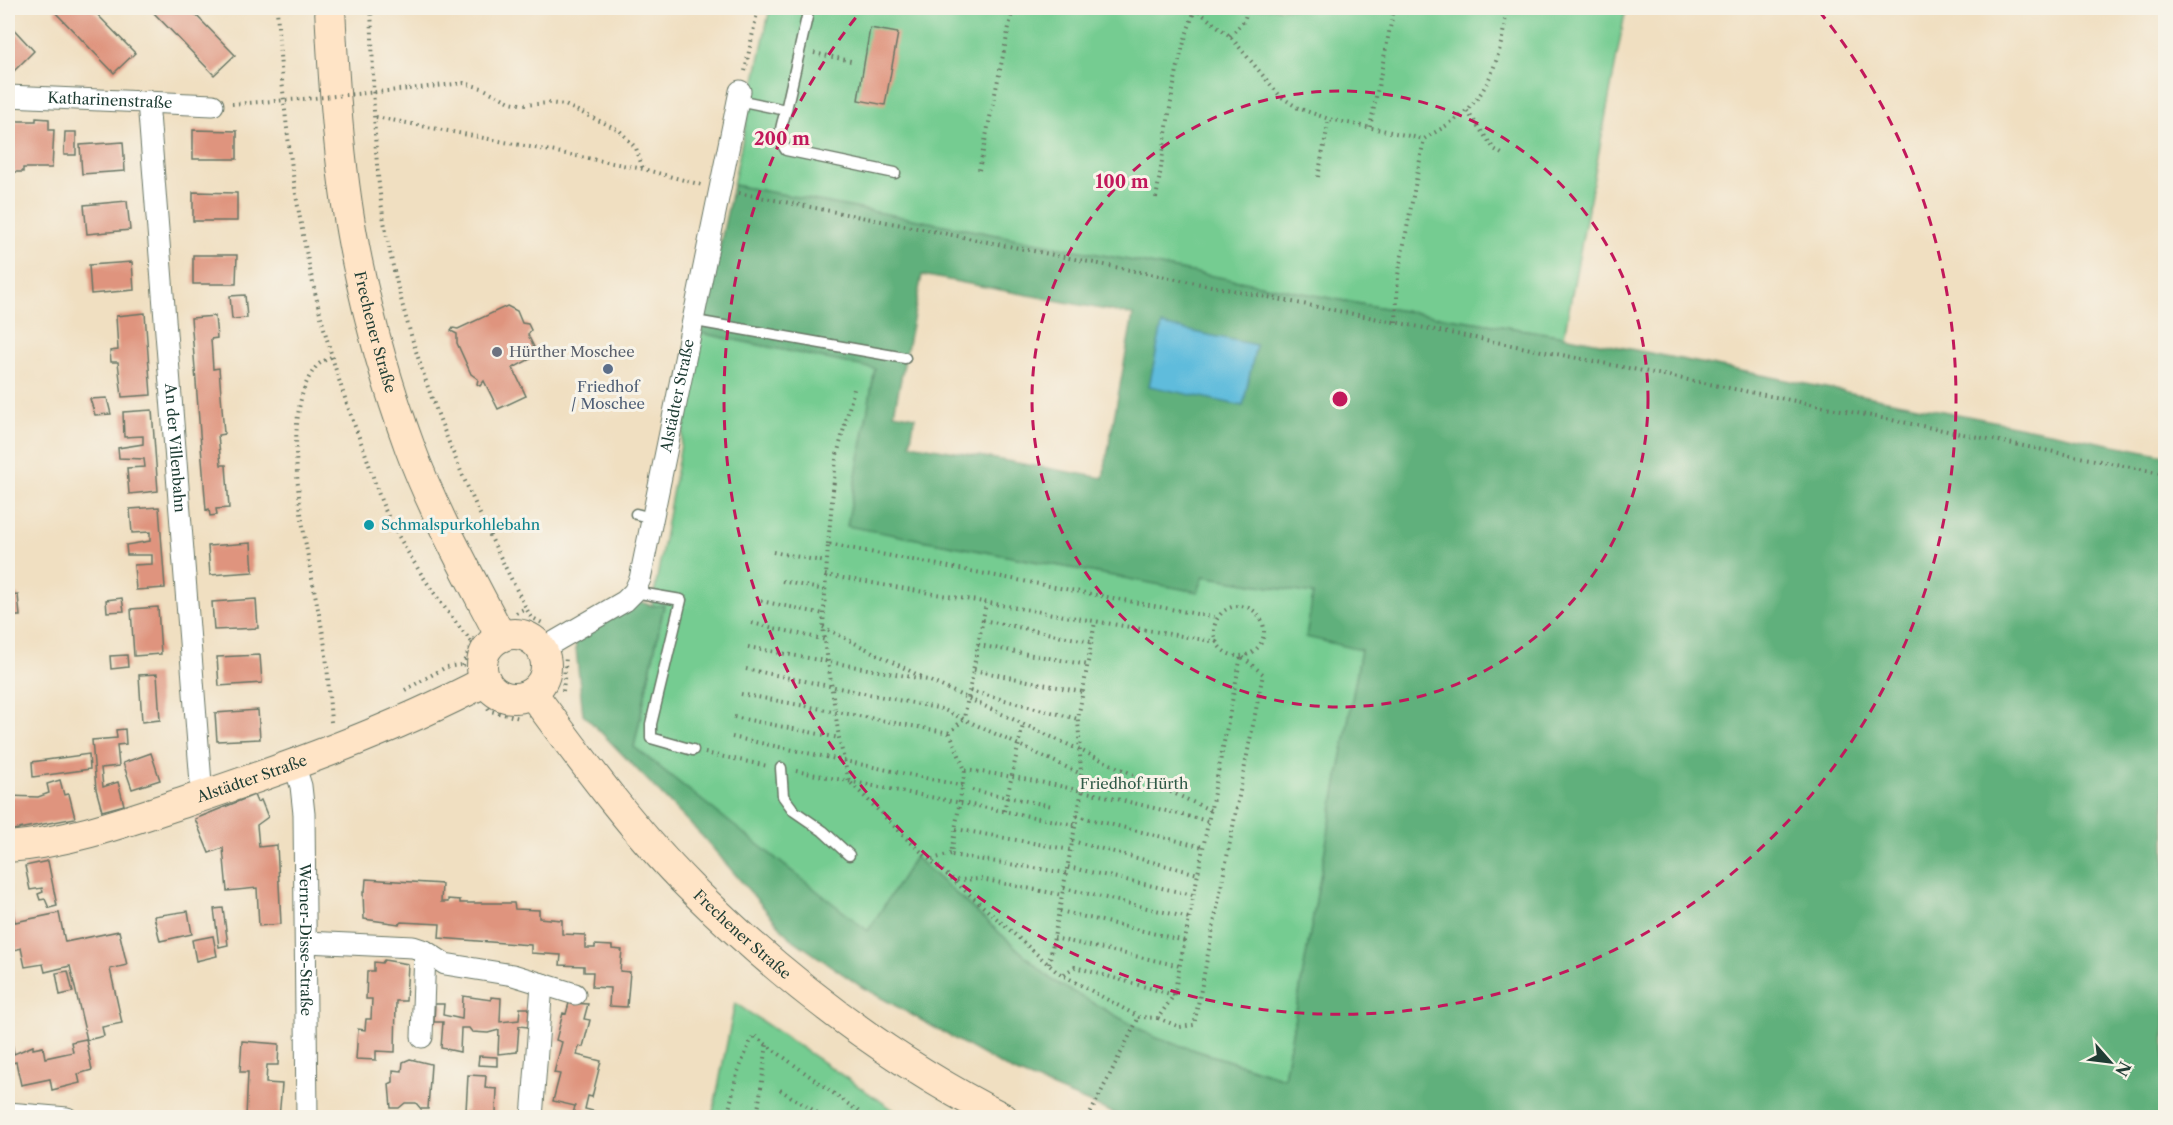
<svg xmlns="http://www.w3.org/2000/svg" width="2173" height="1125" font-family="'Libre Caslon Text',serif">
	<rect width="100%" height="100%" fill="#f7f3e8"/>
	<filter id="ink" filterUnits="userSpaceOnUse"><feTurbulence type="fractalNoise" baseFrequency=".0167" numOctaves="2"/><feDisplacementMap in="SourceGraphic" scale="12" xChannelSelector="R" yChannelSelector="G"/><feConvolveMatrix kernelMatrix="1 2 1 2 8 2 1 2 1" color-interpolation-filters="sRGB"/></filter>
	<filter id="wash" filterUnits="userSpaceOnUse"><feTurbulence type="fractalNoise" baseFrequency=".008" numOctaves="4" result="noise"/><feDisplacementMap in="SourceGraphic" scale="24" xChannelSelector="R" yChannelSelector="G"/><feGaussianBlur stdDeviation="1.35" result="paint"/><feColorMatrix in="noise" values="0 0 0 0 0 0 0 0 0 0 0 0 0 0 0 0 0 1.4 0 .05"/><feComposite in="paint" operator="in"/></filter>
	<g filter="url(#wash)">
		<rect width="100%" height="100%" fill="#f0dfc1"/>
		<!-- green -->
		<g fill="#75cc91" stroke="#4a8462" stroke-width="1.5">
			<path d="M 770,8 L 1626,8 L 1564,336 L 1366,305 L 733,185 Z"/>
			<path d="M 701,333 L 875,369 L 848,526 L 1198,592 L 1203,576 L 1313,594 L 1361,650 L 1284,1078 L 1156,1038 L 1053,981 L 915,857 L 868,932 L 634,747 L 664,606 L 652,606 Z"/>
			<path d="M 735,1003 L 904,1117 L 712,1117 Z"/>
		</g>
		<!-- forest -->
		<path fill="#60b07b" stroke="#407658" stroke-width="1.5" fill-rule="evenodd" d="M 733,185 L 1366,305 L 1564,336 L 2165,455 L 2165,1117 L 1123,1117 L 1012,1071 L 862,987 L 789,937 L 704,838 L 583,714 L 575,640 L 639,601 L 652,606 L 664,605 L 634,747 L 868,931 L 915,857 L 1053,981 L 1156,1038 L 1284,1078 L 1361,650 L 1306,637 L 1313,594 L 1204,576 L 1198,592 L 847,526 L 875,369 L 701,333 ZM 922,275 L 1133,315 L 1103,478 L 910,444 L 915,417 L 894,413 Z"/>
		<!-- water -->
		<path fill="#5ebcdc" stroke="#3e7c88" stroke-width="1.5" d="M 1162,325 L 1256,345 L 1243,406 L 1149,386 Z"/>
		<g id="blocks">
			<!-- building -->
			<g fill="#df947e">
				<path d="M 58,8 L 91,8 L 135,53 L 114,73 L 54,11 Z"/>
				<path d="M 160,8 L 189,8 L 235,55 L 214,75 L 154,13 Z"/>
				<path d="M 8,23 L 34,51 L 14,71 L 8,65 Z"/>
				<path d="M 870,28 L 898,33 L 885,105 L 858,100 Z"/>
				<path d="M 36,118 L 49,119 L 49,130 L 54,130 L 52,168 L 23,168 L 23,172 L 8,172 L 8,121 L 36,121 Z"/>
				<path d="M 193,130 L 237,131 L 237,159 L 193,159 Z"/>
				<path d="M 65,132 L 76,132 L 76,155 L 64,155 Z"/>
				<path d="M 123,142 L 125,171 L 82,174 L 80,145 Z"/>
				<path d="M 193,192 L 237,193 L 237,221 L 193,221 Z"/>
				<path d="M 127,201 L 130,230 L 87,234 L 84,205 Z"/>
				<path d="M 193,255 L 237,255 L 236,284 L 193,284 Z"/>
				<path d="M 132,262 L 134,290 L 91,294 L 89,265 Z"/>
				<path d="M 245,295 L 247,318 L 232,319 L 230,296 Z"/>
				<path d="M 507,306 L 517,311 L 522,323 L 528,324 L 531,330 L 528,335 L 534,347 L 532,358 L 513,368 L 526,396 L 498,409 L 484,381 L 480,386 L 477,384 L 478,379 L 471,374 L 457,343 L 457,334 L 451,331 L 453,328 L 458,329 Z"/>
				<path d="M 145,313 L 151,395 L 122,397 L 118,362 L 111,362 L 110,351 L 118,350 L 116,316 Z"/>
				<path d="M 215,316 L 217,338 L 211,339 L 213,369 L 219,368 L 224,434 L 218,435 L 221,465 L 226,465 L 229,508 L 216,509 L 217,515 L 210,516 L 209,509 L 206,510 L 191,318 Z"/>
				<path d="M 107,398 L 111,414 L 95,415 L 90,399 Z"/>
				<path d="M 152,410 L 158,491 L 129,494 L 127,468 L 145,467 L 144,459 L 119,458 L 118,448 L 143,444 L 143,436 L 124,437 L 123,412 Z"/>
				<path d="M 159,507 L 165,588 L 136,590 L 134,565 L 152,564 L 152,555 L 127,555 L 126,545 L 150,541 L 150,532 L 132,533 L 130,509 Z"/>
				<path d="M 251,543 L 253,572 L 210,575 L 208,546 Z"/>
				<path d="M 18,595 L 20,616 L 8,616 L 8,596 Z"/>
				<path d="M 122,598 L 124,611 L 107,612 L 106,600 Z"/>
				<path d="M 256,599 L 258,628 L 214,630 L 212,602 Z"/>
				<path d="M 158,607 L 161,654 L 134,656 L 131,609 Z"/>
				<path d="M 127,655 L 128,667 L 111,669 L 110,656 Z"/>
				<path d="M 260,655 L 262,683 L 219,686 L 217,657 Z"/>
				<path d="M 157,674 L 160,720 L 142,722 L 139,675 Z"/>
				<path d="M 258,710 L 260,739 L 217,741 L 215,713 Z"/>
				<path d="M 125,729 L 126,744 L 117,745 L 119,766 L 101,768 L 103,787 L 118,782 L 124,805 L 102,811 L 96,789 L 92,740 L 117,738 L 116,730 Z"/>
				<path d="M 151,753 L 160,780 L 132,789 L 123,763 Z"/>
				<path d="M 89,754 L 90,769 L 33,777 L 32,762 Z"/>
				<path d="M 60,780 L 64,795 L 69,794 L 75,818 L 8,831 L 8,796 L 38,797 L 49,793 L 47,784 Z"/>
				<path d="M 254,795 L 257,802 L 261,800 L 268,817 L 257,825 L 259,847 L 277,845 L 281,924 L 259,926 L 257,888 L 227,891 L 223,848 L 209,853 L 195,819 Z"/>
				<path d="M 48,861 L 57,906 L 49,908 L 45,899 L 40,900 L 38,894 L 43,892 L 42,888 L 30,890 L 25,866 Z"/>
				<path d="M 366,879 L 442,884 L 441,902 L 448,902 L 448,899 L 460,900 L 460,903 L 514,903 L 515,909 L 539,910 L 539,918 L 562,920 L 562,934 L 585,935 L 585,948 L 595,948 L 595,945 L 612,946 L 612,949 L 622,950 L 620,971 L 630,972 L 627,1007 L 609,1006 L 610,988 L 592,987 L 593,972 L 584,972 L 584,966 L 560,965 L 561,955 L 531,953 L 531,945 L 439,938 L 440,924 L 401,922 L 399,924 L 364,919 L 363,892 L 365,892 Z"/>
				<path d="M 8,892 L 15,922 L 59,913 L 65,942 L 119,931 L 127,965 L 110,969 L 122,1023 L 102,1027 L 104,1036 L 87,1040 L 70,966 L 45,972 L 43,964 L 25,967 L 21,948 L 8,952 Z"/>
				<path d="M 223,908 L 228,945 L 219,947 L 214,909 Z"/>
				<path d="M 188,911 L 192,934 L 160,941 L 154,916 Z"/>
				<path d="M 213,936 L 217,956 L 196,961 L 192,940 Z"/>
				<path d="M 384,960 L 408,964 L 406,1001 L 396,1001 L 395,1052 L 376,1051 L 376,1060 L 356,1059 L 358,1029 L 365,1030 L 366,1019 L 371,1019 L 372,999 L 366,999 L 367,971 L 374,971 L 374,962 L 382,963 Z"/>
				<path d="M 68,971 L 73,992 L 60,995 L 56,973 Z"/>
				<path d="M 463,996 L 491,1000 L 491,997 L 501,998 L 500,1022 L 519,1020 L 520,1008 L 529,1008 L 528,1027 L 519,1026 L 517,1052 L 498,1054 L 499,1030 L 488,1033 L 472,1032 L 469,1028 L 461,1028 L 460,1052 L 441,1048 L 443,1022 L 434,1022 L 435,1004 L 444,1004 L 443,1015 L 462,1019 Z"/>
				<path d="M 569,1003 L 588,1004 L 584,1019 L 590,1020 L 583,1047 L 579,1046 L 577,1055 L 601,1061 L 592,1097 L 588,1096 L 585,1109 L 601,1113 L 600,1118 L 572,1118 L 575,1106 L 553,1101 L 560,1074 L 554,1073 L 562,1042 L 556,1040 L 563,1013 L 566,1014 Z"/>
				<path d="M 11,1038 L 14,1054 L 33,1046 L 33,1049 L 43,1047 L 45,1058 L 73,1052 L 71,1042 L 86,1039 L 92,1070 L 78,1074 L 80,1083 L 52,1090 L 50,1079 L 21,1085 L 16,1062 L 8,1064 L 8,1039 Z"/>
				<path d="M 242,1041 L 279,1044 L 278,1065 L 267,1065 L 266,1083 L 282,1084 L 279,1118 L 246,1118 L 248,1072 L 240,1072 Z"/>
				<path d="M 479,1056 L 497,1057 L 497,1066 L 478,1065 Z"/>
				<path d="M 410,1059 L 431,1064 L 428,1109 L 421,1109 L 416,1103 L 405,1103 L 399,1108 L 391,1108 L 389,1084 L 393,1082 L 393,1070 L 402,1071 L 403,1062 Z"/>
				<path d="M 468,1075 L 486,1076 L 485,1088 L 497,1089 L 496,1113 L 493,1113 L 493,1118 L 462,1118 L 463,1111 L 466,1111 Z"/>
			</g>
		</g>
	</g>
	<g filter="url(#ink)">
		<use href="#blocks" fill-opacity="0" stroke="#687665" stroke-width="1.5"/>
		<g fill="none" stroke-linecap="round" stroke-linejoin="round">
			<defs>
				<g id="lane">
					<path d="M 738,100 L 786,110 L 809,8"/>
					<path d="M 786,110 C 782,125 776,137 786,150 L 895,173"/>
					<path d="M 690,320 L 905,358"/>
					<path d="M 636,514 L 652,518"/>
					<path d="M 634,592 L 681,600 L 651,724 L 651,738 L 693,750"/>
					<path d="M 781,768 L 783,796 L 794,811 L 823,831 L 849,855"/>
				</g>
				<g id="street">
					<path id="s1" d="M 8,96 L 213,105"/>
					<path id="s2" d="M 148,101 L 202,796"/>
					<path id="s3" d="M 542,649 L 625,601 L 634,592 L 640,579 L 740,91"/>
					<path id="s4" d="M 294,764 L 301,786 L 304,814 L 307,1118"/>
					<path d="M 306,942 L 413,947 L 425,951 L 445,964 L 513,975 L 575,994"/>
					<path d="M 422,1037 L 425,951"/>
					<path d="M 8,1113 L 67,1118"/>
					<path d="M 532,1118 L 542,984"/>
				</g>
				<g id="secondary">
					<path id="s5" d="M 330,8 C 334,89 340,181 357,261 C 370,324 388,388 410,448 C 434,513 469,575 501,637"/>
					<circle cx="514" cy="666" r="32"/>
					<path id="s6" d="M 532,693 C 581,759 631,828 690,887 C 782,978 887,1059 1003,1118"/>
					<path id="s7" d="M 8,847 C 67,843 128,821 185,802 C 287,768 391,731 486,681"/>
				</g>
			</defs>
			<!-- lane casing -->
			<use href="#lane" stroke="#687665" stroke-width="13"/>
			<!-- street casing -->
			<use href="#street" stroke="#687665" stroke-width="23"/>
			<!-- secondary casing -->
			<use href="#secondary" stroke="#687665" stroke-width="32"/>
			<!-- path -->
			<g stroke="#687665" stroke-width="4" stroke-dasharray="1.5 4.5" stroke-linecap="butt">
				<path d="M 277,8 C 285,158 308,309 364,450 C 372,471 377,494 387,514 C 409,558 440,605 472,642"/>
				<path d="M 371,8 C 374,78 372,151 384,221 C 408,359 462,484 526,608 L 531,617 L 544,624"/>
				<path d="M 1194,8 L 1230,36 L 1280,96 L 1298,108 L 1329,119 L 1424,139 C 1438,130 1455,122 1467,110 C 1495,82 1502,45 1507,8"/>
				<path d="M 1230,36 L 1244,21 L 1248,8"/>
				<path d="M 814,53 L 851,61"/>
				<path d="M 745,71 L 758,8"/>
				<path d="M 409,89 L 464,83 L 482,88 L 510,102 L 524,105 L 549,103 L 565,105 L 619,130 L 636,148 L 643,169"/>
				<path d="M 232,104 L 303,99"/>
				<path d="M 1467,111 L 1494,149 L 1502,154"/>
				<path d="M 376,117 L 643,169 L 702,185"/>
				<path d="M 1370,127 L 1394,8"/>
				<path d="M 979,170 L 1013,8"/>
				<path d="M 1318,177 L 1329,119"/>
				<path d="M 739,193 L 2166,474"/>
				<path d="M 1156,198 C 1167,137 1172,64 1196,8"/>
				<path d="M 1396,322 L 1398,275 L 1424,139"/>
				<path d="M 828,544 L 836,459 L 854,389"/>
				<path d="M 773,552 L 826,562"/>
				<path d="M 825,575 L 1217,642"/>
				<path d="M 782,581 L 824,590"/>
				<path d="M 761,601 L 824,614"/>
				<circle cx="1239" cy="631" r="25"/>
				<path d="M 516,613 L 526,608"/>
				<path d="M 983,620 L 1091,642"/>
				<path d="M 752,623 L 826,640"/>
				<path d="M 823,627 L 922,677"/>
				<path d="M 978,645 L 1088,665"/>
				<path d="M 748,647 L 928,680 L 1210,810"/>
				<path d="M 462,666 L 475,638"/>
				<path d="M 746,669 L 942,709 L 1079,773"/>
				<path d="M 974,670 L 1082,692"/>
				<path d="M 405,690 L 446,667 L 460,665"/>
				<path d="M 563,691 L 566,657"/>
				<path d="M 970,691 L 1078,719"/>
				<path d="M 741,694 L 950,733"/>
				<path d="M 488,708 L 490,711 L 520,718"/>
				<path d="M 734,717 L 839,738"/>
				<path d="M 331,722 C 329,695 328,667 324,640 C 313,577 272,419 316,367 C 320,362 326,360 331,357"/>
				<path d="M 732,737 L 963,786"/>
				<path d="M 705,753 L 768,766"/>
				<path d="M 965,770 C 1048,780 1127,802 1208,821"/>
				<path d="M 796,771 L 1075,825"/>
				<path d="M 972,790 L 1052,806"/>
				<path d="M 1004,811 L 1023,725"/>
				<path d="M 1077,816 L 1203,847"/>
				<path d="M 956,829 L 1071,850"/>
				<path d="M 1072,841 L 1198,874"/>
				<path d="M 952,855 L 1066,873"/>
				<path d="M 932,859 L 951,854 L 965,770 L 950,733 L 964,718 L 986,603"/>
				<path d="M 1068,867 L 1193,895"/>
				<path d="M 957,880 L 981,879 L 1062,895"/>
				<path d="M 1064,888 L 1189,918"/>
				<path d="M 1060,911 L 1185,941"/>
				<path d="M 1054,938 L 1180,966"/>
				<path d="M 1049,964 L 1082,790 L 1078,719 L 1095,622"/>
				<path d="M 1064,974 L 1075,967 L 1174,995"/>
				<path d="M 1158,1018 L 1180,1027 L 1194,1025 L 1263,674 L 1241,656 L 1174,995 L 1158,1018 L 1139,1017 L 1057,972 L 909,841 L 849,781 L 839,738 L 823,627 L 828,544 L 1218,618"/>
				<path d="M 780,1090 L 826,1118"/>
				<path d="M 778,1117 L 779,1118"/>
				<path d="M 727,1118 L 737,1074 L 753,1035 L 862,1114 L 860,1118"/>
				<path d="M 757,1118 L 767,1044"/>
				<path d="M 1088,1118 L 1139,1017"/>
			</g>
			<!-- lane -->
			<use href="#lane" stroke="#fff" stroke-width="10"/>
			<!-- street -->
			<use href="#street" stroke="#fff" stroke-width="21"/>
			<!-- secondary -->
			<use href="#secondary" stroke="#ffe4c6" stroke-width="30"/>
			<!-- path-bridge -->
			<path stroke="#687665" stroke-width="4" stroke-dasharray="1.5 4.5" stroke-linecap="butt" d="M 303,99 L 409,89"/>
		</g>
	</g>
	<!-- distance rings -->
	<g fill="none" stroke="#c2185b" stroke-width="3" stroke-dasharray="10 8">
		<circle cx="1340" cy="399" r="308"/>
		<path d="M1819 11A616 616 0 1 1 861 11"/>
	</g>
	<!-- markers -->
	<circle fill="#6b7280" stroke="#f7f3e8" stroke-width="2" cx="497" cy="352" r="6"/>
	<circle fill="#5c6f8a" stroke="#f7f3e8" stroke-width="2" cx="608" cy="369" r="6"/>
	<circle fill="#0f9aa8" stroke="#f7f3e8" stroke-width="2" cx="369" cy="525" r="6"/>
	<g text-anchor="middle" stroke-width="6" stroke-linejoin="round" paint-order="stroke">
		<!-- street labels -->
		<g font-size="15" fill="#1f3d34" stroke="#f7f3e8">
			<text dy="5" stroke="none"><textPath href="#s1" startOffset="102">Katharinenstraße</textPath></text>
			<text dy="5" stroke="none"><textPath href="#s5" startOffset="328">Frechener Straße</textPath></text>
			<text dy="5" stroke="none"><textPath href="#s3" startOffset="310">Alstädter Straße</textPath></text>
			<text dy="5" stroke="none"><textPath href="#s2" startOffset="348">An der Villenbahn</textPath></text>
			<text dy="5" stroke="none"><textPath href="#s7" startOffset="254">Alstädter Straße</textPath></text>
			<text dy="5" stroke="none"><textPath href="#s6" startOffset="321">Frechener Straße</textPath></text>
			<text dy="5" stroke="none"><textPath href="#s4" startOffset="177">Werner-Disse-Straße</textPath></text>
		</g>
		<!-- worship labels -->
		<g font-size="15" fill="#5b616d" stroke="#f7f3e8" text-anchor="start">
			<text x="509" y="357">Hürther Moschee</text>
		</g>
		<!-- service labels -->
		<g font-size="15" fill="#4e5e75" stroke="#f7f3e8">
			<text x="608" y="392">Friedhof<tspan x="608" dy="17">/ Moschee</tspan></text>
		</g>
		<!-- culture labels -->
		<g font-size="15" fill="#0d838f" stroke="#f7f3e8" text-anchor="start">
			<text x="381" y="530">Schmalspurkohlebahn</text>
		</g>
		<!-- park labels -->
		<g font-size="15" fill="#305a47" stroke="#f7f3e8">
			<text x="1134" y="789">Friedhof Hürth</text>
		</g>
	</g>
	<circle cx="1340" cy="399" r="9" fill="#c2185b" stroke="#f7f3e8" stroke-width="3"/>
	<g font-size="18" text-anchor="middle" font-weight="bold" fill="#c2185b" stroke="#f7f3e8" stroke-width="6" stroke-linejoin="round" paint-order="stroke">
		<text x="782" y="145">200 m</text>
		<text x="1122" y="188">100 m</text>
	</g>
	<!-- margin -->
	<rect width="2173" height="1125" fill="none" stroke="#f7f3e8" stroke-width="30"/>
	<!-- north arrow -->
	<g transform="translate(2110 1062) rotate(118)" stroke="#f7f3e8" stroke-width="4.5" paint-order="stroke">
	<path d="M0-4.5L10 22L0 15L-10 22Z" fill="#1f3d34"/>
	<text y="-9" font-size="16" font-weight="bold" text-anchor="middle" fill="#1f3d34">N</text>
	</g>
</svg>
